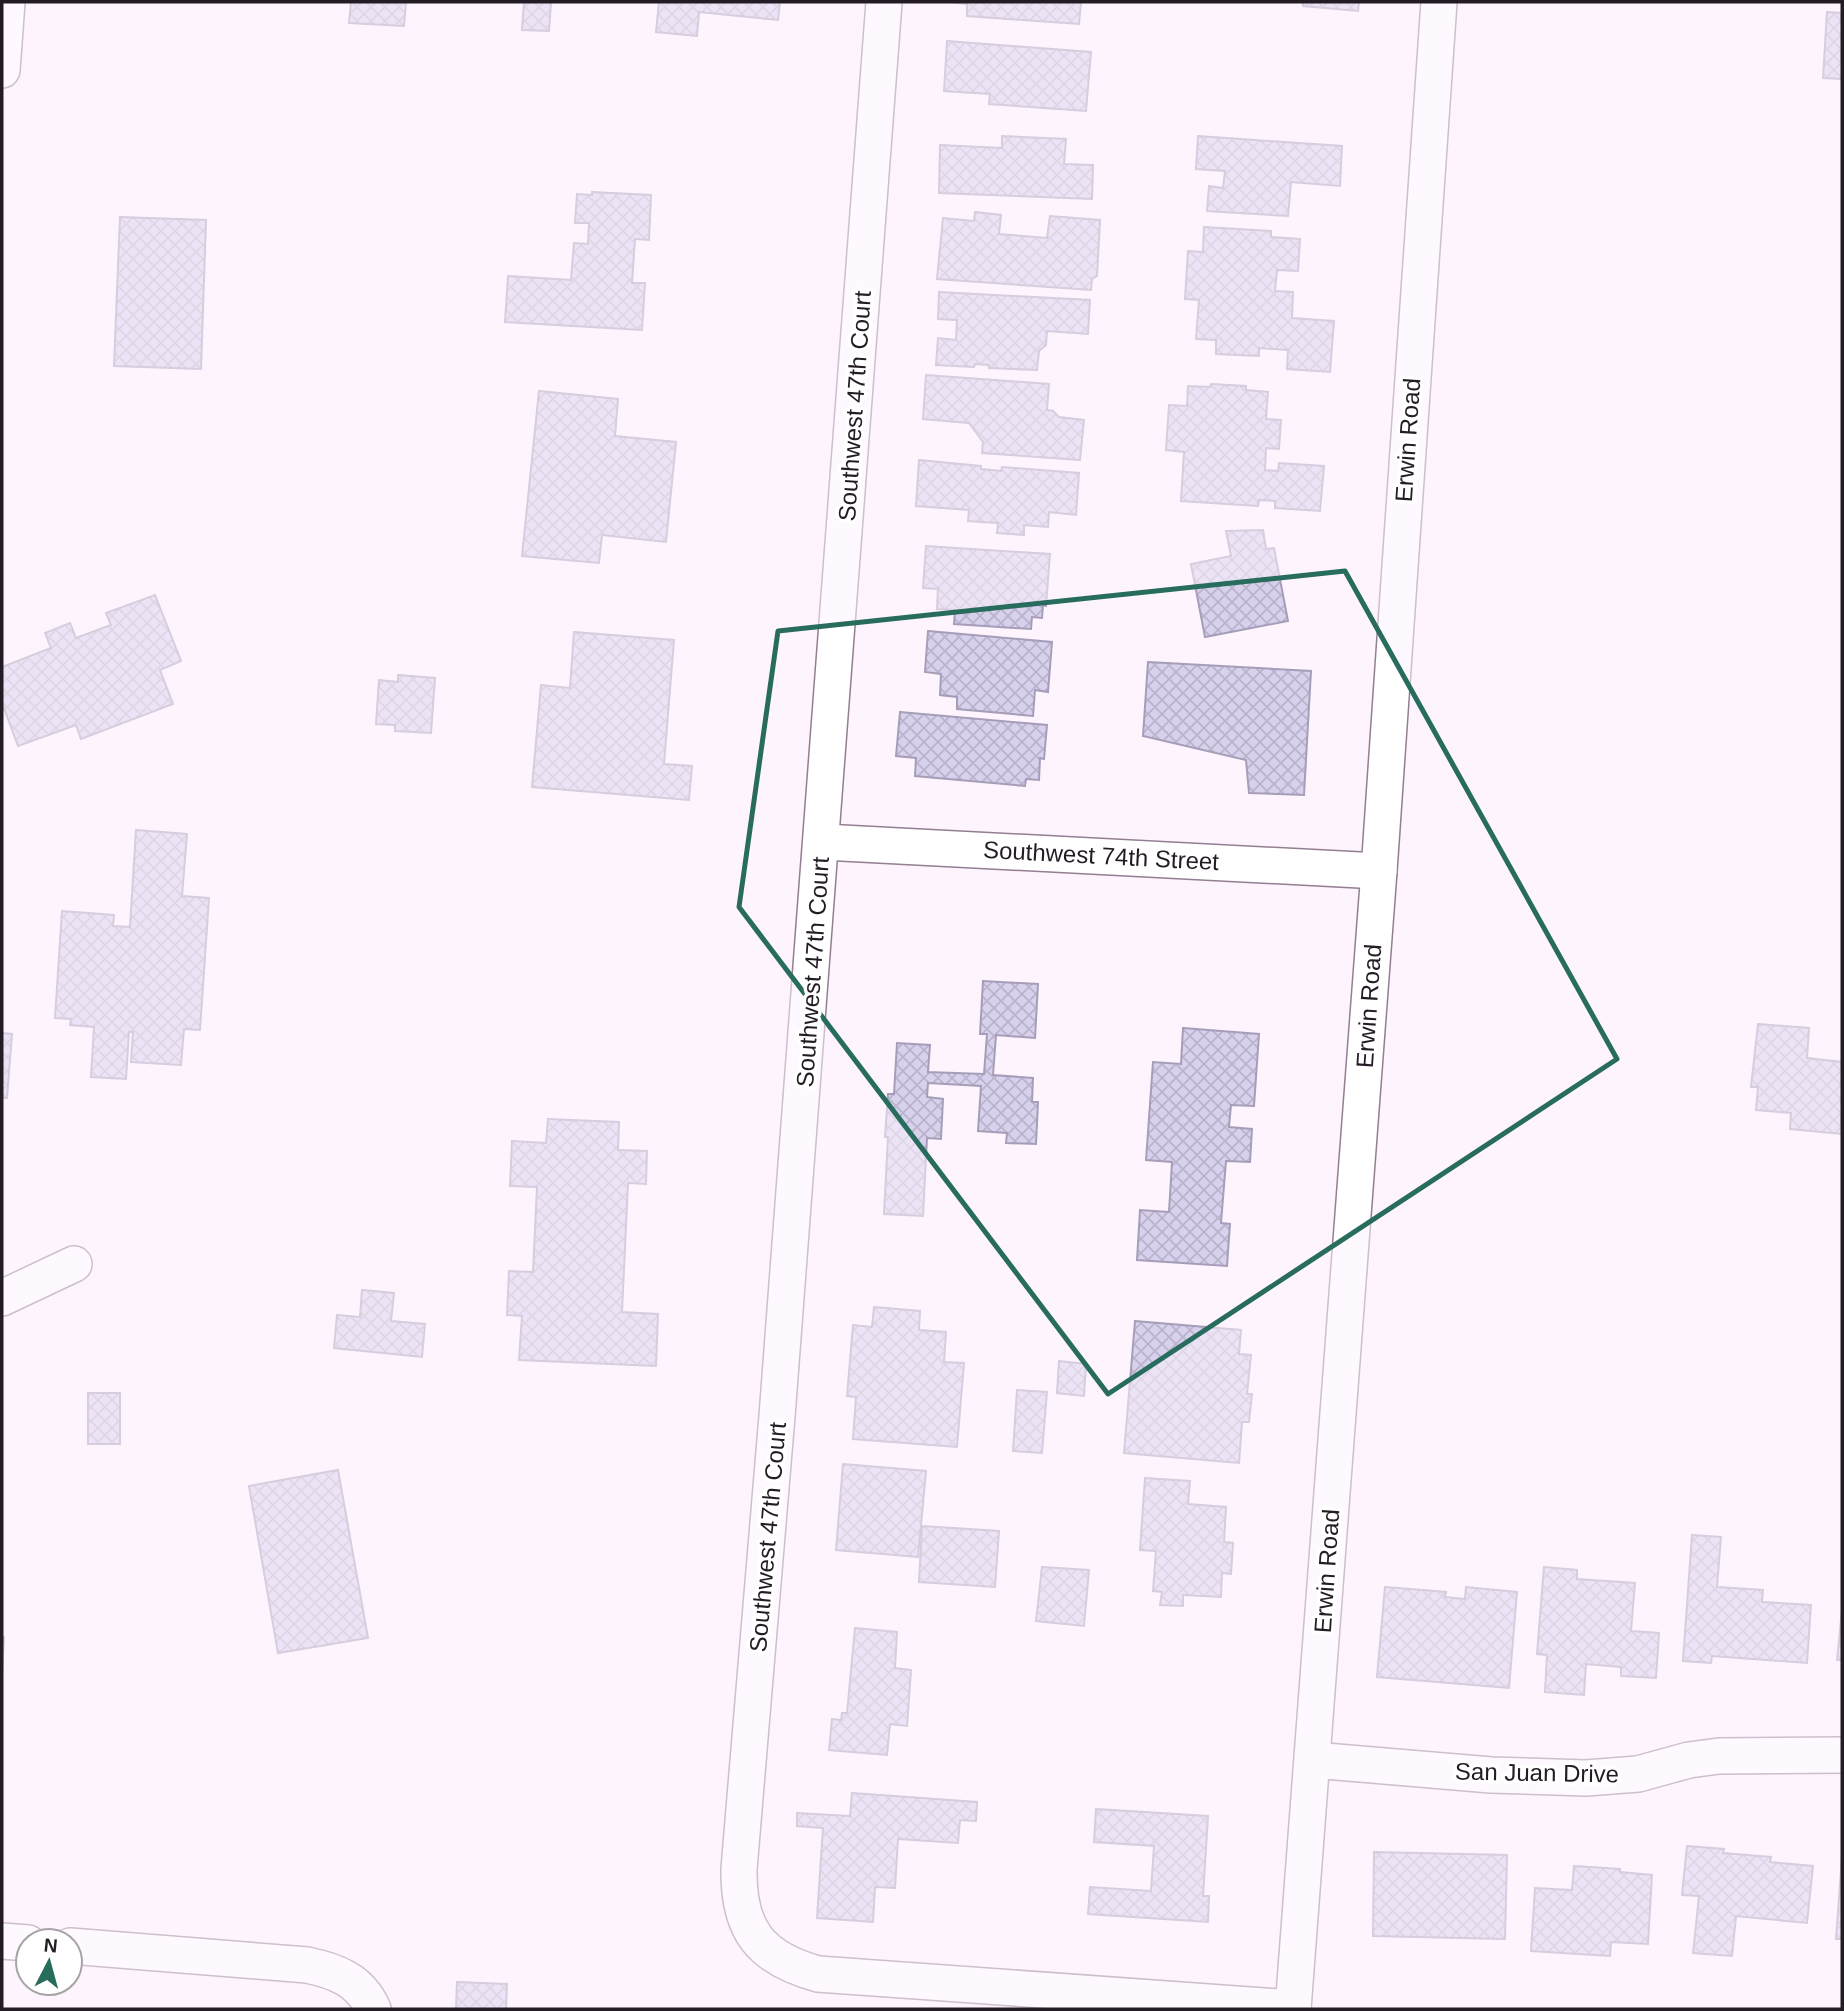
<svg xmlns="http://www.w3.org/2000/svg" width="1844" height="2011" font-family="Helvetica,sans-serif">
	<defs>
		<pattern id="building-cross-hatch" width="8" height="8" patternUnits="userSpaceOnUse" patternTransform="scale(1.75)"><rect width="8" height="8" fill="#d8d1ed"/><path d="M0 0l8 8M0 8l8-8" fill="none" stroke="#b9b3cb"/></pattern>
	</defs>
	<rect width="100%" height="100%" fill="#fef4fd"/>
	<!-- building -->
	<g fill="url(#building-cross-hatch)" stroke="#a69eb9" stroke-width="2">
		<path d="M 351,2 L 406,2 L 404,26 L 349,23 Z"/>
		<path d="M 524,2 L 551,2 L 549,31 L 522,30 Z"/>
		<path d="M 659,2 L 780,2 L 778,20 L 699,12 L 697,36 L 656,32 Z"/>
		<path d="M 950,2 L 1081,2 L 1079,24 L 967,16 L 967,4 Z"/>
		<path d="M 1303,2 L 1359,2 L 1358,11 L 1303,6 Z"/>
		<path d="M 1827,12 L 1842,13 L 1842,79 L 1823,78 Z"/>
		<path d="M 947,41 L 1091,52 L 1086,111 L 989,104 L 990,94 L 944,91 Z"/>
		<path d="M 1002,136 L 1066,139 L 1064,164 L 1093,165 L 1092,199 L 939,193 L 940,145 L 1002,148 Z"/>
		<path d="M 1198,136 L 1342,146 L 1340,186 L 1291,182 L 1288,216 L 1207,211 L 1209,186 L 1223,188 L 1225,171 L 1196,169 Z"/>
		<path d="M 592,192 L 651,195 L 649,240 L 635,239 L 632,283 L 645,283 L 642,330 L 505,322 L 508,276 L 571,280 L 574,243 L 588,244 L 589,223 L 575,223 L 577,194 L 592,195 Z"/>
		<path d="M 975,212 L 1001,215 L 999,234 L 1047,238 L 1050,216 L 1100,220 L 1097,276 L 1092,279 L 1091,290 L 937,279 L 943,218 L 974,221 Z"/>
		<path d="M 120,217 L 206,220 L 201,369 L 114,366 Z"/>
		<path d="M 1204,227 L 1271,231 L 1271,237 L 1300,239 L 1298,271 L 1277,270 L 1275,291 L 1293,292 L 1292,318 L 1334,321 L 1330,372 L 1287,369 L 1288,350 L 1259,348 L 1259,356 L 1216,354 L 1216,340 L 1196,339 L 1199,300 L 1185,299 L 1188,251 L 1203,252 Z"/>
		<path d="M 939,292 L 1090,300 L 1088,334 L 1047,331 L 1046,345 L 1039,351 L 1037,370 L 989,368 L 989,365 L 975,364 L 974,367 L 936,365 L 938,338 L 956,340 L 957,320 L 938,319 Z"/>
		<path d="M 926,375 L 1049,384 L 1047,410 L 1053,411 L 1059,417 L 1084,420 L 1080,460 L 982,453 L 983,442 L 969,423 L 923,419 Z"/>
		<path d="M 1211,384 L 1246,386 L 1246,390 L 1268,392 L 1266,419 L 1281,420 L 1279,449 L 1266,448 L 1265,470 L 1278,471 L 1279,463 L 1324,466 L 1320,511 L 1275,508 L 1275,501 L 1259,500 L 1258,506 L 1181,501 L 1184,452 L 1166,450 L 1169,405 L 1187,406 L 1188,386 L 1210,387 Z"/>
		<path d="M 539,391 L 618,399 L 615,436 L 676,442 L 666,542 L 602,535 L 599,563 L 522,556 Z"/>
		<path d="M 919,460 L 981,466 L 981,469 L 1001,471 L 1002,467 L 1079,473 L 1076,515 L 1049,512 L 1048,527 L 1024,525 L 1024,535 L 997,533 L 998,523 L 968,521 L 969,510 L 916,506 Z"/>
		<path d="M 1263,530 L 1266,549 L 1274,548 L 1288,621 L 1205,637 L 1191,564 L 1231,556 L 1226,531 Z"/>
		<path d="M 926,546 L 1050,554 L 1046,606 L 1043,605 L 1042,618 L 1032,617 L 1031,629 L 954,624 L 955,610 L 937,609 L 938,589 L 923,588 Z"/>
		<path d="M 155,595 L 181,661 L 160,670 L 173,704 L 81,739 L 76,725 L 18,746 L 2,703 L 2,667 L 51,648 L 45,633 L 70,623 L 76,638 L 111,625 L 106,613 Z"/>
		<path d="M 928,631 L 1052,642 L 1048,692 L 1035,690 L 1033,716 L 957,709 L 957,697 L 940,695 L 941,674 L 925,672 Z"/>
		<path d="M 574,632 L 674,640 L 664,764 L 692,766 L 689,800 L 532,787 L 541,685 L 570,688 Z"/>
		<path d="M 1148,662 L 1311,671 L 1304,795 L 1249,793 L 1246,760 L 1143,736 Z"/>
		<path d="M 398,675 L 435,678 L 431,733 L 395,731 L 395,725 L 376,724 L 379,680 L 398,682 Z"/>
		<path d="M 900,712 L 1047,725 L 1044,759 L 1040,758 L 1039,780 L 1026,779 L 1025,786 L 915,776 L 916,758 L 896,756 Z"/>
		<path d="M 136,830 L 187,834 L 182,896 L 209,898 L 200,1030 L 184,1029 L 181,1065 L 131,1062 L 133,1032 L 129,1032 L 126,1079 L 91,1077 L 94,1027 L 70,1025 L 71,1019 L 55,1018 L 62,911 L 114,915 L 113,926 L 130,927 Z"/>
		<path d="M 983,981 L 1038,984 L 1035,1038 L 996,1035 L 993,1075 L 1033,1078 L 1032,1102 L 1038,1102 L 1036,1144 L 1006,1143 L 1007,1133 L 978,1131 L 981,1086 L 928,1083 L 927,1097 L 943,1099 L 941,1139 L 927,1138 L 923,1216 L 884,1214 L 888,1137 L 885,1137 L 888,1094 L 894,1094 L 897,1043 L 930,1045 L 928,1072 L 984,1074 L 987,1034 L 980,1034 Z"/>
		<path d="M 1758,1024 L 1809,1028 L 1807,1058 L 1842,1062 L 1842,1134 L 1790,1129 L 1791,1113 L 1756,1110 L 1758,1087 L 1751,1087 Z"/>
		<path d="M 1183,1028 L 1259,1034 L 1254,1106 L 1231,1105 L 1229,1127 L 1252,1129 L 1250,1162 L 1226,1161 L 1221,1223 L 1230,1224 L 1227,1266 L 1137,1260 L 1140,1210 L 1169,1212 L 1172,1162 L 1146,1160 L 1153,1062 L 1181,1064 Z"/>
		<path d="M 2,1033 L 12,1034 L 7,1098 L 2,1098 Z"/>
		<path d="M 548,1119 L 619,1122 L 618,1150 L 647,1151 L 646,1184 L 628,1183 L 622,1312 L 658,1314 L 656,1366 L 519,1360 L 522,1316 L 507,1315 L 509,1271 L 533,1272 L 537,1187 L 510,1186 L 512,1141 L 546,1143 Z"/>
		<path d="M 362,1290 L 394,1293 L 391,1321 L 425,1324 L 422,1357 L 334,1348 L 337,1315 L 360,1317 Z"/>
		<path d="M 874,1307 L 920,1311 L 919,1330 L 946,1332 L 944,1362 L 964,1363 L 957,1447 L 853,1439 L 856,1397 L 847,1396 L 853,1325 L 872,1327 Z"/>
		<path d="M 1135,1321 L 1241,1330 L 1239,1354 L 1251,1355 L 1247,1394 L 1252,1394 L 1249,1422 L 1242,1422 L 1239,1463 L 1124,1453 Z"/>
		<path d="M 1059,1361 L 1086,1364 L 1084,1396 L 1057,1393 Z"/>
		<path d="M 1017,1390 L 1047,1392 L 1042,1453 L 1013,1451 Z"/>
		<rect x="88" y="1393" width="32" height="51"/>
		<path d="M 843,1464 L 926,1471 L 918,1557 L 836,1550 Z"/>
		<path d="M 338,1470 L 368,1638 L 278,1653 L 249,1486 Z"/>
		<path d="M 1145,1478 L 1190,1481 L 1188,1504 L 1226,1507 L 1224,1542 L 1233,1543 L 1231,1574 L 1222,1573 L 1221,1597 L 1183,1595 L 1183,1606 L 1160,1605 L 1162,1592 L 1153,1591 L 1156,1551 L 1140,1550 Z"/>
		<path d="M 922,1526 L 999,1531 L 995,1587 L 919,1582 Z"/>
		<path d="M 1692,1535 L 1721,1537 L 1717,1587 L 1763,1590 L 1762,1602 L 1811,1605 L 1807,1663 L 1712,1656 L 1711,1663 L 1683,1661 Z"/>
		<path d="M 1042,1567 L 1089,1570 L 1084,1626 L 1036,1621 Z"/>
		<path d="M 1544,1567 L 1577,1570 L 1577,1579 L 1635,1583 L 1631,1631 L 1659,1633 L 1656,1678 L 1621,1676 L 1621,1667 L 1586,1664 L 1584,1695 L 1545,1692 L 1547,1655 L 1537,1654 Z"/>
		<path d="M 1385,1587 L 1446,1592 L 1445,1597 L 1465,1599 L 1466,1587 L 1517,1592 L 1509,1688 L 1377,1677 Z"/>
		<path d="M 1842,1610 L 1842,1660 L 1837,1660 Z"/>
		<path d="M 855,1628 L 897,1632 L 895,1668 L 911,1670 L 907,1726 L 890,1724 L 887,1755 L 829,1750 L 832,1719 L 841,1720 L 842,1713 L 847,1713 Z"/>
		<path d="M 2,1637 L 4,1637 L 2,1676 Z"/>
		<path d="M 852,1793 L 977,1802 L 976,1821 L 960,1820 L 958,1843 L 898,1839 L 895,1888 L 875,1887 L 873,1922 L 817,1918 L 823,1828 L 797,1826 L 797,1813 L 850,1816 Z"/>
		<path d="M 1096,1809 L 1208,1816 L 1203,1896 L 1209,1896 L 1208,1922 L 1088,1914 L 1090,1887 L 1151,1891 L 1154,1846 L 1094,1842 Z"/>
		<path d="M 1687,1846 L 1724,1849 L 1723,1853 L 1771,1857 L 1770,1862 L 1813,1866 L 1807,1923 L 1736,1916 L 1732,1956 L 1693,1953 L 1699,1896 L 1682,1895 Z"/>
		<path d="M 1374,1852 L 1507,1855 L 1505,1939 L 1373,1936 Z"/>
		<path d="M 1842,1856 L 1842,1939 L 1836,1939 Z"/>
		<path d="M 1574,1866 L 1620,1869 L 1620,1872 L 1652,1875 L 1648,1944 L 1611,1942 L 1610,1956 L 1531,1951 L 1535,1888 L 1572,1890 Z"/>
		<path d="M 457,1982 L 507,1984 L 506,2009 L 456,2009 Z"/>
	</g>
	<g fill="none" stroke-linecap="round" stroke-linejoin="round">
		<defs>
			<g id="minor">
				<path d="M 884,2 C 839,624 793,1247 739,1869 C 738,1930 760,1958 818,1974 L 1293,2008"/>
				<path d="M 2,70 L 7,2"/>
				<path d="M 823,842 L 1379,871"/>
				<path d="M 2,1298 L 74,1264"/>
				<path d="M 1313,1760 L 1491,1775 L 1586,1778 L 1638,1774 L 1689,1760 L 1719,1756 L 1842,1755"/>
				<path d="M 2,1941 L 28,1943"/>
				<path d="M 70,1946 L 307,1965 C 336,1971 360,1980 373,2009"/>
				<path d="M 1293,2009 L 1379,871 L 1439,2"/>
			</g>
		</defs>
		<!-- minor casing -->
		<use href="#minor" stroke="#937e92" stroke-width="38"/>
		<!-- minor -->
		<use href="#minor" stroke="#fff" stroke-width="35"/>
	</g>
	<!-- marked area -->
	<path d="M0 0H1844V2011H0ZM 1345,571 L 1617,1059 L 1108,1394 L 739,907 L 778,631 Z" fill="#fef4fd" fill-opacity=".55" fill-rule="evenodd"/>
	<path fill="none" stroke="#286c5e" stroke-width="5" stroke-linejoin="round" d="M 1345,571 L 1617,1059 L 1108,1394 L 739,907 L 778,631 Z"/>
	<g text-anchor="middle" stroke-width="7" stroke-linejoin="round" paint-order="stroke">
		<!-- street labels -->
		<g font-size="24" fill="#241c24" stroke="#fff">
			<text transform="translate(855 406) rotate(-86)" y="8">Southwest 47th Court</text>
			<text transform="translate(1408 440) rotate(-86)" y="8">Erwin Road</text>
			<text transform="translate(1101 856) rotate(3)" y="8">Southwest 74th Street</text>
			<text transform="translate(813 972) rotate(-86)" y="8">Southwest 47th Court</text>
			<text transform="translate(1369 1006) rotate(-86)" y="8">Erwin Road</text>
			<text transform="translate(768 1537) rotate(-85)" y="8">Southwest 47th Court</text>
			<text transform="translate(1327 1571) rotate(-86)" y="8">Erwin Road</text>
			<text transform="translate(1537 1773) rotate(1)" y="8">San Juan Drive</text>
		</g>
	</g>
	<!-- border -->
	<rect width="1844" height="2011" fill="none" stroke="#241c24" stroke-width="7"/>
	<!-- north arrow -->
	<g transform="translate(49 1962) rotate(6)"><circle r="33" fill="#ffffff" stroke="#a7a4a7" stroke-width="2"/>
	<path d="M0-5L12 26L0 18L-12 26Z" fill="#286c5e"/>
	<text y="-10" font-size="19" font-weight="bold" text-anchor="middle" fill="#241c24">N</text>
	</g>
</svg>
